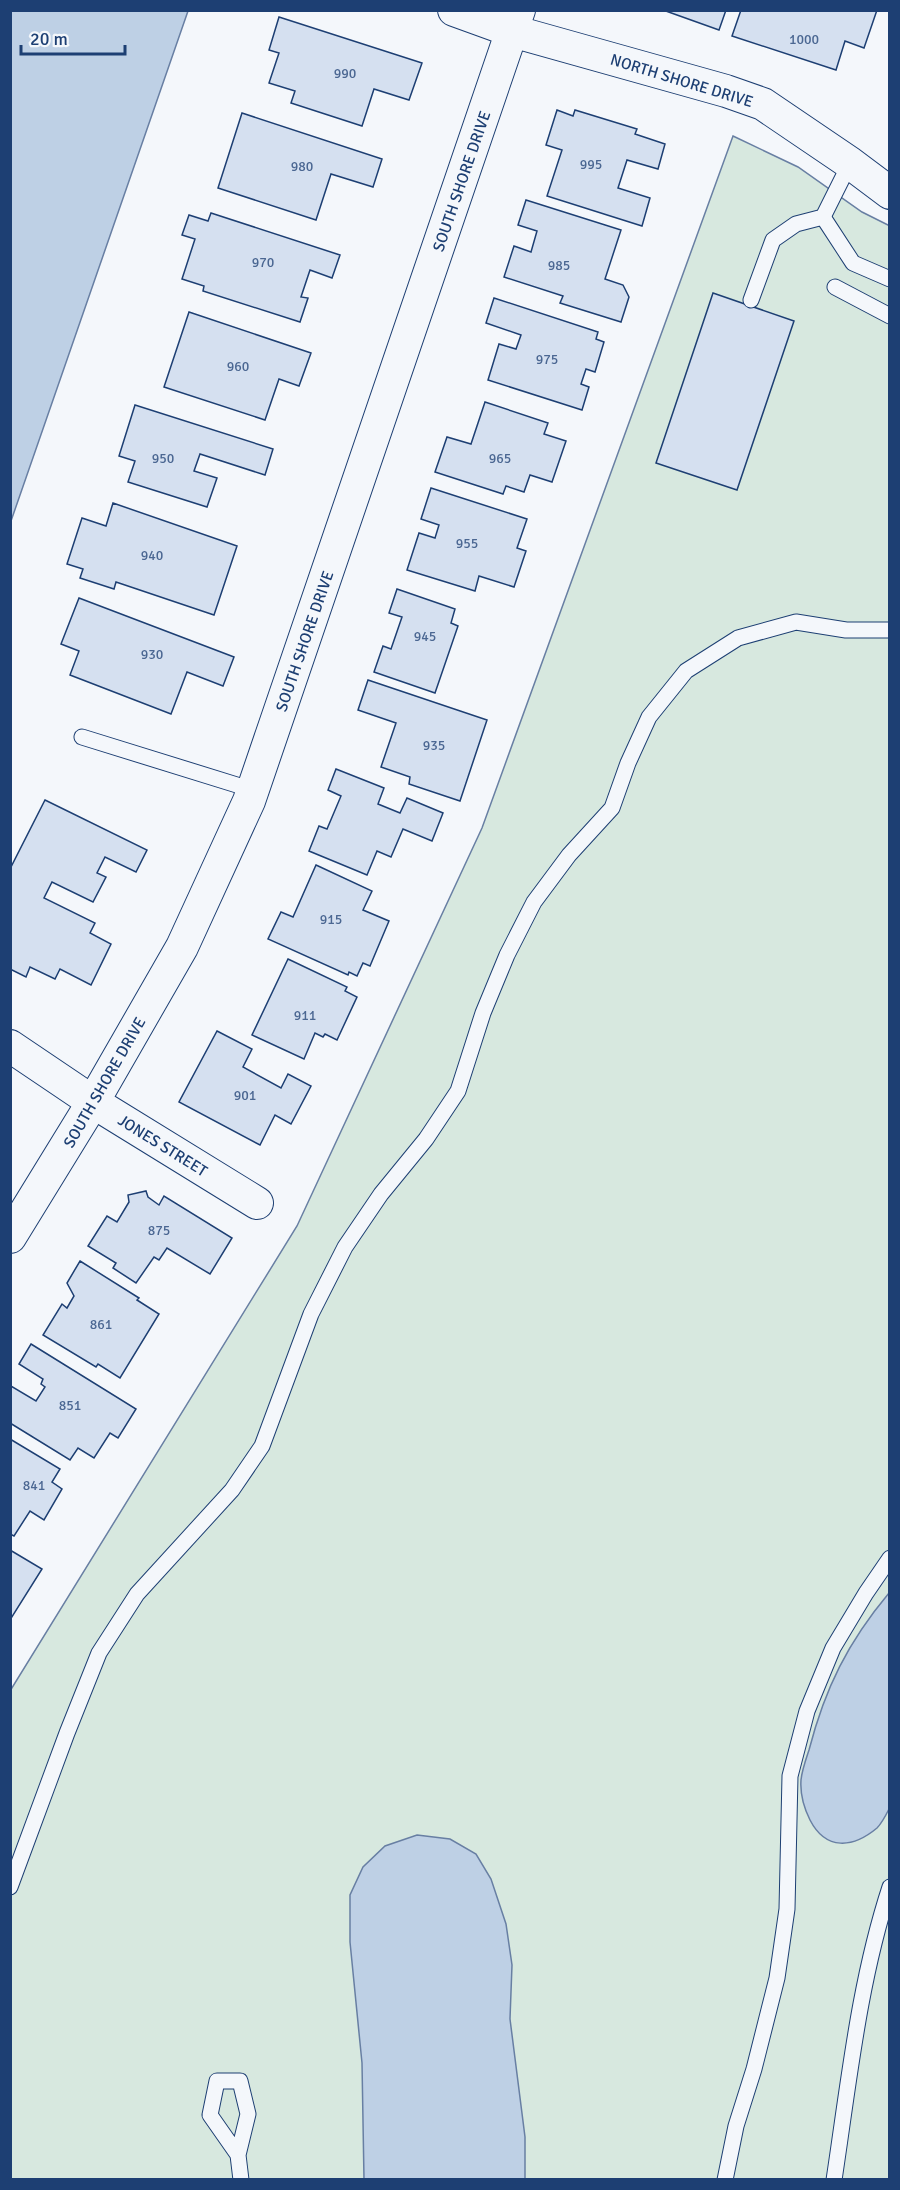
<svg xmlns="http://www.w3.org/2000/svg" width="900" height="2190" font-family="Signika,sans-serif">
	<rect width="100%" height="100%" fill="#f4f7fb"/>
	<!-- green -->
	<path fill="#d7e8df" stroke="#687fa3" stroke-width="1.5" d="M 733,136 L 798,167 L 862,212 L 890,226 L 889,2179 L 11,2179 L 10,1691 L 297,1226 L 482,828 Z"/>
	<!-- water -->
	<g fill="#bed0e5" stroke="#687fa3" stroke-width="1.5">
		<path d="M 11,10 L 188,11 L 11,521 L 10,11 Z"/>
		<path d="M 889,1593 L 889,1809 C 886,1815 882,1823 877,1828 C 853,1848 826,1851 810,1820 C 804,1808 800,1794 801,1780 C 802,1770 806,1759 809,1750 C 825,1688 848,1642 889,1593 Z"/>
		<path d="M 417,1835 L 450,1839 L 476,1854 L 491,1879 L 506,1924 L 512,1965 L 510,2019 L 525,2137 L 525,2179 L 364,2179 L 362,2063 L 350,1942 L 350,1895 L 363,1867 L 385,1846 Z"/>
	</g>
	<!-- building -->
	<g fill="#d5e0f0" stroke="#1d3f73" stroke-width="1.5">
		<path d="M 663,10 L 726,10 L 719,30 Z"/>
		<path d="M 741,10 L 877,10 L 864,48 L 845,41 L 836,70 L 732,36 Z"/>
		<path d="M 279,17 L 422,63 L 409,100 L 374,89 L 362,126 L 291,103 L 295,91 L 269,83 L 279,53 L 269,50 Z"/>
		<path d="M 557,110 L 573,116 L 575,110 L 637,129 L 635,134 L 665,144 L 658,169 L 627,160 L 618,188 L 650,198 L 642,226 L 547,196 L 562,150 L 546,145 Z"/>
		<path d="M 242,113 L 382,159 L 373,187 L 331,174 L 316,220 L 218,188 Z"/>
		<path d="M 526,200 L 621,230 L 605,279 L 623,285 L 629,297 L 621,322 L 560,303 L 563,296 L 504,277 L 514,246 L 531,252 L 537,231 L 518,225 Z"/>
		<path d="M 211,213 L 340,255 L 332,278 L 310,270 L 301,297 L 308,298 L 300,322 L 203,291 L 204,286 L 182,279 L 195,239 L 182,235 L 189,215 L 208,221 Z"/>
		<path d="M 713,293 L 794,321 L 737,490 L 656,463 Z"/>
		<path d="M 494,298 L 598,332 L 596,339 L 604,342 L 595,372 L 586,369 L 581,384 L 589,387 L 582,410 L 488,380 L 499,344 L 516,349 L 521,335 L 486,323 Z"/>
		<path d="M 189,312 L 311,353 L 299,386 L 279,379 L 265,420 L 164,387 Z"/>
		<path d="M 485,402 L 548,423 L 544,434 L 566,441 L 552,482 L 530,475 L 524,492 L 506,486 L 503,494 L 435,472 L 447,437 L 471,444 Z"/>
		<path d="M 135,405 L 273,449 L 265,475 L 200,454 L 194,471 L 217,478 L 207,507 L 128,482 L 135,461 L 119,456 Z"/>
		<path d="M 431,488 L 527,519 L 517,548 L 526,551 L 514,587 L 479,576 L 475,591 L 407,570 L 419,533 L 435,538 L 439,525 L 421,519 Z"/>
		<path d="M 113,503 L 237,546 L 214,615 L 116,582 L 114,589 L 80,578 L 83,569 L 67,564 L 82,518 L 106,526 Z"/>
		<path d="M 397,589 L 455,609 L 451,623 L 458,626 L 435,693 L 374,672 L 383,646 L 391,649 L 402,617 L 389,613 Z"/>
		<path d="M 79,598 L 234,657 L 223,686 L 187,672 L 171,714 L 70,675 L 79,651 L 61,644 Z"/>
		<path d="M 368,680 L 487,720 L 460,801 L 409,784 L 410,777 L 381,767 L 396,723 L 358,710 Z"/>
		<path d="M 336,769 L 384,788 L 378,804 L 400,813 L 407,798 L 443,813 L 432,841 L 403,829 L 391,857 L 377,851 L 367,875 L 309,851 L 319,826 L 327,829 L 341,796 L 328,790 Z"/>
		<path d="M 45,800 L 147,850 L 136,872 L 105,857 L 97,873 L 106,877 L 93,902 L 52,882 L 44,898 L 95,923 L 90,933 L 111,944 L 91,985 L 60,969 L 55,979 L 30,967 L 26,977 L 10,969 L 10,869 Z"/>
		<path d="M 316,865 L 372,891 L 363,910 L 389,921 L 370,966 L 363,963 L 357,976 L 349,972 L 348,975 L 268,939 L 281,912 L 293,917 Z"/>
		<path d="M 288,959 L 347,987 L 345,991 L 357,997 L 337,1040 L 325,1034 L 323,1037 L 315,1033 L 304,1059 L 252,1035 Z"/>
		<path d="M 217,1031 L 252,1049 L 243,1067 L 281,1088 L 288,1074 L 311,1086 L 291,1124 L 275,1115 L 260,1145 L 179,1102 Z"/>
		<path d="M 146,1191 L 148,1197 L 159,1205 L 164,1196 L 232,1238 L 210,1274 L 167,1248 L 159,1260 L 154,1257 L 136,1283 L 113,1268 L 116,1263 L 88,1246 L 107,1216 L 117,1222 L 129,1202 L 128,1195 Z"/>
		<path d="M 80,1261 L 139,1298 L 137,1300 L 159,1314 L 120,1378 L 98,1364 L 96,1367 L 43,1335 L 62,1304 L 67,1308 L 74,1296 L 67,1283 Z"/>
		<path d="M 31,1344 L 136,1409 L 118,1438 L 110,1433 L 94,1458 L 78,1448 L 70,1460 L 10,1423 L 11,1386 L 36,1401 L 45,1387 L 41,1384 L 43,1379 L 19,1364 Z"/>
		<path d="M 10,1439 L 60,1469 L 52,1482 L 62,1489 L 44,1520 L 30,1511 L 14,1536 L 10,1534 Z"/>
		<path d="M 10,1550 L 42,1569 L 10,1620 Z"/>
	</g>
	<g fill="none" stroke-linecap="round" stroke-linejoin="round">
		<defs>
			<g id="service">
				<path d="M 823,217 L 853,263 L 890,279"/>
				<path d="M 835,287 L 890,316"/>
				<path d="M 751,300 L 773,240 L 796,224 L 823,217 L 850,163"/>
				<path d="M 82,737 L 253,790"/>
				<path d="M 10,1887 L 67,1733 L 99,1653 L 137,1594 L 232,1490 L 262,1446 L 311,1314 L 345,1247 L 381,1194 L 426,1139 L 458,1091 L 483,1013 L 507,955 L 534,902 L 569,855 L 612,808 L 628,763 L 649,717 L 686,671 L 738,638 L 796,622 L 846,630 L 890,630"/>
				<path d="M 238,2155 L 210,2115 L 217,2081 L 240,2081 L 248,2114 L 238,2155 L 241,2180"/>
				<path d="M 725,2180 L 736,2126 L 754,2069 L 777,1978 L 787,1909 L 790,1776 L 807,1711 L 833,1648 L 866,1593 L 890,1558"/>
				<path d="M 834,2180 C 849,2081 859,1982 890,1887"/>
			</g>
			<g id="minor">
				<path d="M 454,10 L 512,31 L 726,91 L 763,104 L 850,163 L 890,193"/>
				<path d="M 10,1046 L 93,1102 L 257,1203"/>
				<path d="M 10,1237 L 93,1102 L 182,947 L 249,801 L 519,10"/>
			</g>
		</defs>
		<!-- service casing -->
		<use href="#service" stroke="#1d3f73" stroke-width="17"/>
		<!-- minor casing -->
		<use href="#minor" stroke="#1d3f73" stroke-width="34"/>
		<!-- service -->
		<use href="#service" stroke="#f4f7fb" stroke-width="15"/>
		<!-- minor -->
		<use href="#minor" stroke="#f4f7fb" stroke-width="32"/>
	</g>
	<g text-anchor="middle" stroke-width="4.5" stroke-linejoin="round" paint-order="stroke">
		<!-- number labels -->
		<g font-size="14" fill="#4b6792">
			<text x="804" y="44">1000</text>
			<text x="345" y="78">990</text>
			<text x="591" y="169">995</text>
			<text x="302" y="171">980</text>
			<text x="263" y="267">970</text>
			<text x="559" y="270">985</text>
			<text x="547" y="364">975</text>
			<text x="238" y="371">960</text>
			<text x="163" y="463">950</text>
			<text x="500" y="463">965</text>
			<text x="467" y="548">955</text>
			<text x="152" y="560">940</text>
			<text x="425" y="641">945</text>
			<text x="152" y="659">930</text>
			<text x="434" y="750">935</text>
			<text x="331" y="924">915</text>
			<text x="305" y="1020">911</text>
			<text x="245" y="1100">901</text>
			<text x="159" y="1235">875</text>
			<text x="101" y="1329">861</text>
			<text x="70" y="1410">851</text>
			<text x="34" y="1490">841</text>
		</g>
		<!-- street labels -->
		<g font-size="16" fill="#1d3f73" stroke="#f4f7fb">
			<text transform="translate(682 80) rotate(17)" y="6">NORTH SHORE DRIVE</text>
			<text transform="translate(461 181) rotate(-71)" y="6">SOUTH SHORE DRIVE</text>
			<text transform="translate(304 641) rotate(-71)" y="6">SOUTH SHORE DRIVE</text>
			<text transform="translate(104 1082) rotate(-60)" y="6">SOUTH SHORE DRIVE</text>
			<text transform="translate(163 1145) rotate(32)" y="6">JONES STREET</text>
		</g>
	</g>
	<!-- border -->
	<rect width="900" height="2190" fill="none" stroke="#1d3f73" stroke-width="24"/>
	<!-- scale -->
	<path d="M21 45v9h104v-9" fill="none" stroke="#1d3f73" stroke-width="3"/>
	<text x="30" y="45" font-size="18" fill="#1d3f73" stroke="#f4f7fb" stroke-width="4.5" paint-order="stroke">20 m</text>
</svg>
